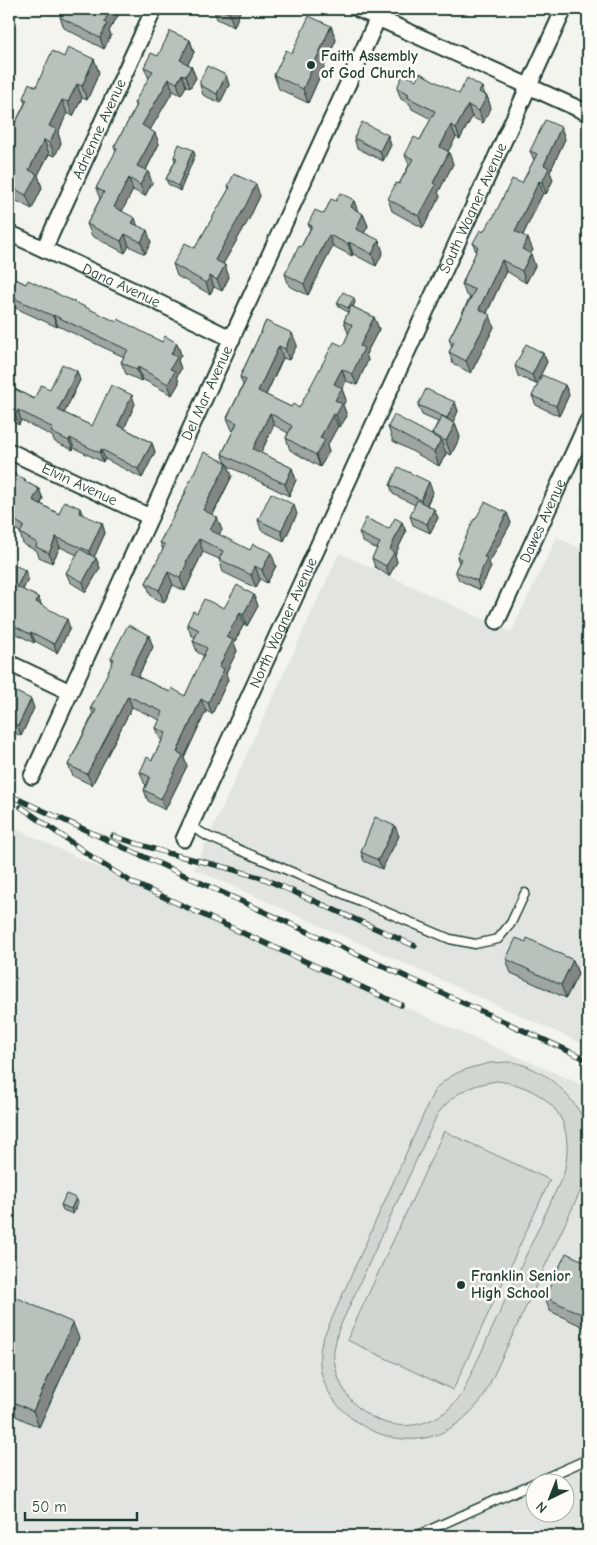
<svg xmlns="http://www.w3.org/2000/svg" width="597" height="1545" font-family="'Comic Neue',sans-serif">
	<rect width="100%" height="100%" fill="#f4f4ef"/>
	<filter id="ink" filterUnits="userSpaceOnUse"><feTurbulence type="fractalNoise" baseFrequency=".02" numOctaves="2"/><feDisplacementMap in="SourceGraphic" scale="10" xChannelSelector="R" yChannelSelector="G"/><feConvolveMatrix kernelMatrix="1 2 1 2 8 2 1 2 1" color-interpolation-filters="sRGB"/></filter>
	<g filter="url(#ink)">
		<!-- built -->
		<g fill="#e2e5df" fill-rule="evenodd">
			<path d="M 557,537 L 588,552 L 588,1046 L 194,869 L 339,553 L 511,632 Z"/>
			<path d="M 9,826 L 449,1027 L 588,1087 L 588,1536 L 9,1536 ZM 534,1482 L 564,1482 L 564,1512 L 534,1512 Z"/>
		</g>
		<!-- green -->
		<g fill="#d1d6d1" stroke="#788a82" fill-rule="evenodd">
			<path d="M 490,1063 C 498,1063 509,1061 517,1063 C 550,1072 572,1096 587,1125 L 588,1122 L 588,1175 L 483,1398 C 468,1417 450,1433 425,1438 C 374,1448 310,1402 321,1346 C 322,1339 326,1332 329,1325 L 434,1091 C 451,1072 465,1069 490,1063 ZM 496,1081 C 523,1083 555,1098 564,1126 C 569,1142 567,1158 564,1173 L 461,1396 C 454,1403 448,1411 439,1416 C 398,1440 349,1416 337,1373 C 335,1366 333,1357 334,1350 C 335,1344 337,1337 338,1331 L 437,1115 C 454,1092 469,1086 496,1081 Z"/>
			<path d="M 444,1131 L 550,1180 L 453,1390 L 347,1340 Z"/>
		</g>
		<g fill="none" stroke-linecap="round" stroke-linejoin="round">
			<defs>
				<g id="lane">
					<path d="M 190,826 L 209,837 L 450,939 L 475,944 L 498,939 L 511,923 L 525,893"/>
					<path d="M 536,1482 L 588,1459"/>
					<path d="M 416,1536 L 534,1483"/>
				</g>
				<g id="street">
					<path d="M 358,9 L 588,113"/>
					<path id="s1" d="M 9,233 L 143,295 L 232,339"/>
					<path id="s2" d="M 44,249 L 154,9"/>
					<path id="s3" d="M 9,451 L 150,517"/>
					<path id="s4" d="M 497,621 L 588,421"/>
					<path d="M 9,663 L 70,692"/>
					<path id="s5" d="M 32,776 L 382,9"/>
					<path id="s6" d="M 184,839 L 564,9"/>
				</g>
			</defs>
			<!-- lane casing -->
			<use href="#lane" stroke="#1f3d34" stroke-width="11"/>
			<!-- street casing -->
			<use href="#street" stroke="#1f3d34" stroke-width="19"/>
			<!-- lane -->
			<use href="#lane" stroke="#fdfcf7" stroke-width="8"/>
			<!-- street -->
			<use href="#street" stroke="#fdfcf7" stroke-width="15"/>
			<defs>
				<g id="rail">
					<path d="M 9,795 L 588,1060"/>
					<path d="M 21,807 L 99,862 L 133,883 L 401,1005"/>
					<path d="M 113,836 L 167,853 L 228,868 L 265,879 L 415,946"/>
				</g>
			</defs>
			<!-- rail casing -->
			<use href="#rail" stroke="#1f3d34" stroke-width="5.5"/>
			<!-- rail -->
			<use href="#rail" stroke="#fdfcf7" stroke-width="4" stroke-dasharray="11" stroke-linecap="butt"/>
		</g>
		<!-- wall -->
		<g fill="#9fa6a1" stroke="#1f3d34">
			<path d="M 65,9 L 122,9 L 109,31 L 111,35 L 104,49 L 64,28 L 60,17 Z"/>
			<path d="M 209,9 L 241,9 L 234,27 L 217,19 L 214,11 Z"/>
			<path d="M 331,26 L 336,40 L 308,103 L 279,89 L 274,75 Z"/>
			<path d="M 190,40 L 194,52 L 188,64 L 191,66 L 196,78 L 190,88 L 186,86 L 181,95 L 173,91 L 150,130 L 155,133 L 159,144 L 146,170 L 148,171 L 152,183 L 145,196 L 133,190 L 122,211 L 138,226 L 151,242 L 145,254 L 129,246 L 125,253 L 92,236 L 87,224 L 100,199 L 96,188 L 116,152 L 114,147 L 136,107 L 134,103 L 149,79 L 144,67 L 158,56 Z"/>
			<path d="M 64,57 L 94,59 L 99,73 L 87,100 L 82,98 L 73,116 L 67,113 L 58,133 L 61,143 L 55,156 L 49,154 L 38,175 L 42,188 L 32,209 L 9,197 L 9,136 L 25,103 L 23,98 L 36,87 Z"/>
			<path d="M 226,75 L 229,85 L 220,103 L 203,95 L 200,85 Z"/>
			<path d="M 482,87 L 485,95 L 487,96 L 491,108 L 483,123 L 472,117 L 460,139 L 456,137 L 448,151 L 453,164 L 438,193 L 440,196 L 423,228 L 392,211 L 388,199 L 399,184 L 409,165 L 405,155 L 420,140 L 431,119 L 412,109 L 410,104 L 401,99 L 397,88 L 459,94 Z"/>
			<path d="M 561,127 L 565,139 L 550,172 L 553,180 L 546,194 L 543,193 L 523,235 L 533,250 L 530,254 L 535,266 L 526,283 L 506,271 L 487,313 L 494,327 L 471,373 L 453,364 L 449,352 L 452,347 L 449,339 L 470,297 L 466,295 L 462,284 L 476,252 L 473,243 L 483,232 L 493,218 L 522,183 L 534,160 L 530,151 Z"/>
			<path d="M 354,138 L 391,145 L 383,161 L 357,148 Z"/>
			<path d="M 193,150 L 195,155 L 180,191 L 168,184 L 166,179 L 175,161 L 174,157 Z"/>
			<path d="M 228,186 L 260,196 L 249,219 L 223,264 L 229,277 L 222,291 L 214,287 L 210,294 L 177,276 L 173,264 L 195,248 L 229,189 Z"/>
			<path d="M 358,211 L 363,214 L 368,226 L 364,233 L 383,252 L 376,266 L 353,254 L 352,256 L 333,246 L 308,295 L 289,286 L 285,274 L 301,247 L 310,229 L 308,224 L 324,214 Z"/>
			<path d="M 9,276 L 26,284 L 162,342 L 177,343 L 181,355 L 178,360 L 181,369 L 177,376 L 179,383 L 172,395 L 142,379 L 141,381 L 126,374 L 121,362 L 124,357 L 58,326 L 57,327 L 9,305 Z"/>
			<path d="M 355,302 L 353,307 L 374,317 L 379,329 L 366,354 L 368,360 L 357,385 L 346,381 L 342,389 L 346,400 L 343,405 L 347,416 L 340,427 L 338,426 L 327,446 L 329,452 L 320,467 L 290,450 L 286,438 L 288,433 L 274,425 L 261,453 L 292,468 L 296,480 L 289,496 L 228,466 L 232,476 L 213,515 L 222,530 L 219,535 L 276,566 L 267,583 L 260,579 L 256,588 L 223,572 L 219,559 L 203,552 L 192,574 L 192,576 L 185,591 L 173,585 L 164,603 L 151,596 L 146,583 L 163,550 L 160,542 L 185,493 L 185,491 L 226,463 L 222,454 L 233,431 L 232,430 L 227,418 L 243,385 L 240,377 L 266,321 L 297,345 L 289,360 L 283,358 L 266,395 L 291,407 L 299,408 L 343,346 L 349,333 L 348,333 L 344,321 L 348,312 L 339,307 L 337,303 Z"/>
			<path d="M 543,353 L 547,362 L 536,384 L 518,376 L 515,366 Z"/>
			<path d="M 80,380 L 64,413 L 92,426 L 135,404 L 124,428 L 152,443 L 155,452 L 142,478 L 105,459 L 103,462 L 74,448 L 73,450 L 55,442 L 52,436 L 21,420 L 19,425 L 9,420 L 9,386 L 34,399 L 50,389 Z"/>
			<path d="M 565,385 L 569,395 L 559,416 L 536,405 L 532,396 Z"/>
			<path d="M 455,402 L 458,411 L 453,423 L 455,424 L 460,437 L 451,455 L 445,452 L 446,454 L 439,466 L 393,441 L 388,427 L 433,435 L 432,434 L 438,422 L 422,415 L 418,405 Z"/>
			<path d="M 9,475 L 25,479 L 26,482 L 39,489 L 43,499 L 41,504 L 59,514 L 83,515 L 102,523 L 105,533 L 94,557 L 96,558 L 100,568 L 86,592 L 70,582 L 66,573 L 77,555 L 60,547 L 52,563 L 39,557 L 37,551 L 23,544 L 20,533 L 20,532 L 13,528 L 9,518 Z"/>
			<path d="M 390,485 L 433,492 L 427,505 L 434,509 L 438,518 L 430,533 L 413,525 L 410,516 L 415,505 L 393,494 Z"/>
			<path d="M 507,513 L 511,523 L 489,563 L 491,567 L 480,590 L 459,580 L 455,571 L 459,563 L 457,557 L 475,520 Z"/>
			<path d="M 297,514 L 284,541 L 261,530 L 258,520 Z"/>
			<path d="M 402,522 L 406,532 L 395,555 L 397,562 L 389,576 L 375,567 L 372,558 L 377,549 L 363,542 L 359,533 L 389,529 Z"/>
			<path d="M 9,571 L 28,579 L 23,590 L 38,597 L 41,605 L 70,628 L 57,653 L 35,641 L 34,643 L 9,630 Z"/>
			<path d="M 254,595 L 258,606 L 247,626 L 244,624 L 234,643 L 237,651 L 226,673 L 228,680 L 212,714 L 206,711 L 184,758 L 187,766 L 165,810 L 148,801 L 144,790 L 146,785 L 144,783 L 140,772 L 152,760 L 162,740 L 160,739 L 156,728 L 160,720 L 132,707 L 92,785 L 73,776 L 68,765 L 93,714 L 91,708 L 113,663 L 111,658 L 153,647 L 138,677 L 170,692 L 185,696 L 204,656 L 197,652 L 193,641 L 195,637 L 191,635 L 187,624 L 197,613 L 224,608 Z"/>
			<path d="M 9,691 L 34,708 L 21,736 L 9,730 Z"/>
			<path d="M 399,836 L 382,869 L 364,861 L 361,852 Z"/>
			<path d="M 526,942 L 573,960 L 578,974 L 566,998 L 511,973 L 506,959 Z"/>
			<path d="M 76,1198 L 78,1203 L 73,1214 L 63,1210 L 61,1205 Z"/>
			<path d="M 588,1263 L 588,1323 L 586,1328 L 550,1311 L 545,1297 Z"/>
			<path d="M 9,1299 L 79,1338 L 39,1427 L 9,1413 Z"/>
		</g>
		<!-- shaded-wall -->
		<g fill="#828783" stroke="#1f3d34">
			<path d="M 111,9 L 122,9 L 109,31 L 111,35 L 104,49 L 100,38 L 104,22 Z"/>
			<path d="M 231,9 L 241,9 L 234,27 L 229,13 Z"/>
			<path d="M 331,26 L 336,40 L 308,103 L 303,89 Z"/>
			<path d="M 190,40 L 194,52 L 184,72 L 180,60 Z"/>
			<path d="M 94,59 L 99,73 L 87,100 L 82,86 Z"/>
			<path d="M 191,66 L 196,78 L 190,88 L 186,76 Z"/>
			<path d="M 182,74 L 186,86 L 181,95 L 177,83 Z"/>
			<path d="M 226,75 L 229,85 L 220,103 L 217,94 Z"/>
			<path d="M 169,79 L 173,91 L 146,137 L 142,125 Z"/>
			<path d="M 77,84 L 82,98 L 73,116 L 68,102 Z"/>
			<path d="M 482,87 L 486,98 L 487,96 L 491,108 L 483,123 L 479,111 L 479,92 Z"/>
			<path d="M 62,100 L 67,113 L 58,133 L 61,143 L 55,156 L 50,143 L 49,126 Z"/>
			<path d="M 468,105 L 472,117 L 460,139 L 456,128 Z"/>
			<path d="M 451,125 L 456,137 L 444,159 L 440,147 Z"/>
			<path d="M 561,127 L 565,139 L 550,172 L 553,180 L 546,194 L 542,182 L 544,165 Z"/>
			<path d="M 155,133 L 159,144 L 142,177 L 137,166 Z"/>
			<path d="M 388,135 L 391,145 L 383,161 L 380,151 Z"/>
			<path d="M 44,140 L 49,154 L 38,175 L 42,188 L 32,209 L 26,195 L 29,170 Z"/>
			<path d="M 193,150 L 195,155 L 180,191 L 178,186 Z"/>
			<path d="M 449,152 L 453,164 L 438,193 L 440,196 L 423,228 L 419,216 L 433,183 Z"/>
			<path d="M 148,171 L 152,183 L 145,196 L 140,185 Z"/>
			<path d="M 129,178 L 133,190 L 118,219 L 114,207 Z"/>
			<path d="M 539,181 L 543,193 L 519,243 L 515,231 Z"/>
			<path d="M 256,184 L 260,196 L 249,219 L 219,271 L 215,260 Z"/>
			<path d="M 354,200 L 358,212 L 351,207 Z"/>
			<path d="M 363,214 L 368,226 L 360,241 L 356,229 Z"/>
			<path d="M 135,218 L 139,230 L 132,223 Z"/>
			<path d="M 147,230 L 151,242 L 145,254 L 141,242 Z"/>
			<path d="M 125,234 L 129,246 L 125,253 L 121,241 Z"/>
			<path d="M 329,235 L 333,246 L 308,295 L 304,284 Z"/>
			<path d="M 528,238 L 533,250 L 526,261 L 522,249 Z"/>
			<path d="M 379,240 L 383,252 L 376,266 L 372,254 Z"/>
			<path d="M 349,242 L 353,254 L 352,256 L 348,244 Z"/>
			<path d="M 531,254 L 535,266 L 526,283 L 522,271 Z"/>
			<path d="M 502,260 L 506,271 L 483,321 L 479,309 Z"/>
			<path d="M 225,265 L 229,277 L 222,291 L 217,280 Z"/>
			<path d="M 210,276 L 214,287 L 210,294 L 206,283 Z"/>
			<path d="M 354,298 L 355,302 L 350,313 L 348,308 Z"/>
			<path d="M 53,315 L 58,326 L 57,327 L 53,316 Z"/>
			<path d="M 490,315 L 494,327 L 471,373 L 466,361 Z"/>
			<path d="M 374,317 L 379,329 L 366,354 L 368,360 L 357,385 L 352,374 L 360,346 Z"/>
			<path d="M 292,333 L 297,345 L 289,360 L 285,349 Z"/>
			<path d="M 177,343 L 181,355 L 178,360 L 181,369 L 177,376 L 179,383 L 172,395 L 168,384 L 170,369 L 171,354 Z"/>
			<path d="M 279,346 L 283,358 L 262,403 L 258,391 Z"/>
			<path d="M 543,353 L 547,362 L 536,384 L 532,375 Z"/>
			<path d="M 138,367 L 142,379 L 141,381 L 137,370 Z"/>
			<path d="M 342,369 L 346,381 L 342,389 L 346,400 L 343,405 L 347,416 L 340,427 L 336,415 L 334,384 Z"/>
			<path d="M 77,371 L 80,380 L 61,420 L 58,410 Z"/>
			<path d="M 565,385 L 569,395 L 559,416 L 556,406 Z"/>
			<path d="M 132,395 L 135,404 L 122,434 L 118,425 Z"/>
			<path d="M 455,402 L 458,411 L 451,428 L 447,418 Z"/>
			<path d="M 18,410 L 21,420 L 19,425 L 15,415 Z"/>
			<path d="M 270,413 L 274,425 L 257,461 L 253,449 Z"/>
			<path d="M 333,414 L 338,426 L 327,446 L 329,452 L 320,467 L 316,455 L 320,438 Z"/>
			<path d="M 455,424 L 460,437 L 451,455 L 446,441 Z"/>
			<path d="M 70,438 L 74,448 L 73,450 L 69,441 Z"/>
			<path d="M 441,440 L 446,454 L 439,466 L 434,452 Z"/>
			<path d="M 152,443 L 155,452 L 142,478 L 138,469 Z"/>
			<path d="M 101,449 L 105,459 L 103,462 L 100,453 Z"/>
			<path d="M 227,463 L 232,476 L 208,523 L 203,510 Z"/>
			<path d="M 292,468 L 296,480 L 289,496 L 285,484 Z"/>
			<path d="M 429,482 L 433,492 L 424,509 L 421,500 Z"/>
			<path d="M 39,489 L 43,499 L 37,510 L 33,500 Z"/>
			<path d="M 294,505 L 297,514 L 284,541 L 281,531 Z"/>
			<path d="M 80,508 L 84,518 L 79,513 Z"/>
			<path d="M 434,509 L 438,518 L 430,533 L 427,524 Z"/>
			<path d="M 507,513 L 511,523 L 489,563 L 491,567 L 480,590 L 477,581 L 484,557 Z"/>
			<path d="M 217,517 L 222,530 L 215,543 L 210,530 Z"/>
			<path d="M 402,522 L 406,532 L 395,555 L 397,562 L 389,576 L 386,566 L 390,550 Z"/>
			<path d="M 102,523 L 105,533 L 92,562 L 89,551 Z"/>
			<path d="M 56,537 L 60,547 L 52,563 L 49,553 Z"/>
			<path d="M 199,539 L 203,552 L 192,574 L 192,576 L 185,591 L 180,578 L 186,562 Z"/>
			<path d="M 271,552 L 276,566 L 267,583 L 262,570 Z"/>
			<path d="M 96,558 L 100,568 L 86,592 L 83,582 Z"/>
			<path d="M 255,566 L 260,579 L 256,588 L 251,575 Z"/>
			<path d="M 25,570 L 28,579 L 20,596 L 17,587 Z"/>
			<path d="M 168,572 L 173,585 L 164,603 L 159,590 Z"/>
			<path d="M 254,595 L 258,606 L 247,626 L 243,615 Z"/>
			<path d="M 38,597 L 42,606 L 36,602 Z"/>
			<path d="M 240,613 L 244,624 L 234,643 L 237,651 L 226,673 L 228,680 L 212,714 L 208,703 L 219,667 L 226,637 Z"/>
			<path d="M 67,619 L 70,628 L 57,653 L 54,644 Z"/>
			<path d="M 31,632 L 35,641 L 34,643 L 30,634 Z"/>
			<path d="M 149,635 L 153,647 L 134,684 L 130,673 Z"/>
			<path d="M 128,696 L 132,707 L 92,785 L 87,774 Z"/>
			<path d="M 31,699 L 34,708 L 21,736 L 18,726 Z"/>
			<path d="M 201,699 L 206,711 L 184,758 L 187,766 L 165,810 L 161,799 L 177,752 Z"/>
			<path d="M 395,826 L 399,836 L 382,869 L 378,860 Z"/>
			<path d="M 573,960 L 578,974 L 566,998 L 561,985 Z"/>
			<path d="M 76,1198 L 78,1203 L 73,1214 L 71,1209 Z"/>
			<path d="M 588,1298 L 588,1323 L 586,1328 L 581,1314 Z"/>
			<path d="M 73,1323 L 79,1338 L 39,1427 L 33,1411 Z"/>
		</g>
		<!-- building -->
		<g fill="#b9c1bb" stroke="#1f3d34">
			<path d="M 65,9 L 111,9 L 104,22 L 107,24 L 100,38 L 60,17 Z"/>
			<path d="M 219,9 L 231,9 L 229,13 Z"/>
			<path d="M 309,16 L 331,26 L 303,89 L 274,75 L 286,50 L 292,53 Z"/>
			<path d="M 170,31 L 190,40 L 180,60 L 191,66 L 186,76 L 182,74 L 177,83 L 169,79 L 142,125 L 155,133 L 137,166 L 148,171 L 140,185 L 129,178 L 114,207 L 135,218 L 132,223 L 147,230 L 141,242 L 125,234 L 121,241 L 87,224 L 104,192 L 96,188 L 117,149 L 114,147 L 137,105 L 134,103 L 153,71 L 144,67 L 151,53 L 158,56 Z"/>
			<path d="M 68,47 L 94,59 L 82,86 L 77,84 L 68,102 L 62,100 L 49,126 L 56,129 L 50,143 L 44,140 L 29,170 L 37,174 L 26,195 L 9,186 L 9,136 L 27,100 L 23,98 L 29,83 L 36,87 L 52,51 L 64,57 Z"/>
			<path d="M 207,66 L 226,75 L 217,94 L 200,85 L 200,81 Z"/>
			<path d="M 420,73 L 459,94 L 467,78 L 482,87 L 479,92 L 487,96 L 479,111 L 468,105 L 456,128 L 451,125 L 440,147 L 449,152 L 433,183 L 436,185 L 419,216 L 388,199 L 396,183 L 399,184 L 413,159 L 405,155 L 414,137 L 420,140 L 435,111 L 407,97 L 409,94 L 397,88 L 403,74 L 416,80 Z"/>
			<path d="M 545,120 L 561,127 L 544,165 L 549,168 L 542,182 L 539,181 L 515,231 L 528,238 L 522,249 L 531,254 L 522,271 L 502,260 L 479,309 L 490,315 L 466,361 L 449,352 L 454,342 L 449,339 L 475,290 L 462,284 L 478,247 L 473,243 L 480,230 L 483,232 L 492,218 L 493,218 L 512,179 L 522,183 L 537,154 L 530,151 Z"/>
			<path d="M 362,122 L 388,135 L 380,151 L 354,138 Z"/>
			<path d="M 179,144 L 193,150 L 178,186 L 166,179 L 177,158 L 174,157 Z"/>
			<path d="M 234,174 L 256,184 L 245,207 L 215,260 L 225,265 L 217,280 L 210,276 L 206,283 L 173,264 L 185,243 L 195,248 L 230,187 L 228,186 Z"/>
			<path d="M 340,193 L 354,200 L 351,207 L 363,214 L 356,229 L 379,240 L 372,254 L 349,242 L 348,244 L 329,235 L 304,284 L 285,274 L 299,246 L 301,247 L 312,226 L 308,224 L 315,210 L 324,214 L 331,199 L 336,201 Z"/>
			<path d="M 9,276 L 26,284 L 28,280 L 117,322 L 118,319 L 162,342 L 165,336 L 177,343 L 171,354 L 177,357 L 170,369 L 175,371 L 168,384 L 138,367 L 137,370 L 121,362 L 128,350 L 53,315 L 53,316 L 9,296 Z"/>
			<path d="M 343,292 L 354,298 L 348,308 L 337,303 Z"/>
			<path d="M 351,306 L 374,317 L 360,346 L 364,348 L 352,374 L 342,369 L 334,384 L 342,388 L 335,400 L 342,404 L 336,415 L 333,414 L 320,438 L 325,440 L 316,455 L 286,438 L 292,426 L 270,413 L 253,449 L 292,468 L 285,484 L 222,454 L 237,423 L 227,418 L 246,380 L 240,377 L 266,321 L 292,333 L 285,349 L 279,346 L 258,391 L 291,407 L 293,404 L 299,408 L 334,342 L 343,346 L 352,325 L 344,321 Z"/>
			<path d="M 526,344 L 543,353 L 532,375 L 515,366 Z"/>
			<path d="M 62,364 L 77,371 L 58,410 L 92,426 L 111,385 L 132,395 L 118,425 L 152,443 L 138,469 L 101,449 L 100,453 L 70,438 L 69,441 L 51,432 L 53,428 L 18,410 L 15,415 L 9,412 L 9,386 L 34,399 L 41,385 L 50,389 Z"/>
			<path d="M 542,375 L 565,385 L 556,406 L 532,396 Z"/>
			<path d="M 426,389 L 455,402 L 447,418 L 418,405 Z"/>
			<path d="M 394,415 L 441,440 L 434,452 L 388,427 Z"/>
			<path d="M 442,416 L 455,424 L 446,441 L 432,434 Z"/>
			<path d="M 204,452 L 227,463 L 203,510 L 217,517 L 210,530 L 250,550 L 253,544 L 271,552 L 262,570 L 255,566 L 251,575 L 219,559 L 223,551 L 199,539 L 186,562 L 187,563 L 180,578 L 168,572 L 159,590 L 146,583 L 165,545 L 160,542 L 186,492 L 185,491 Z"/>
			<path d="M 398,467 L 429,482 L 421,500 L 390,485 Z"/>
			<path d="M 10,472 L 25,479 L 24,481 L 39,489 L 33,500 L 59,514 L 64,501 L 80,508 L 79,513 L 102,523 L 89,551 L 56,537 L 49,553 L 36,547 L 37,543 L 20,533 L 24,526 L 9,517 L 12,512 L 9,510 L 9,475 Z"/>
			<path d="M 271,493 L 294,505 L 281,531 L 258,520 Z"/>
			<path d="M 417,500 L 434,509 L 427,524 L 410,516 Z"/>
			<path d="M 485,502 L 507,513 L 484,557 L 487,558 L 477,581 L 455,571 L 461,559 L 457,557 L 474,519 L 475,520 Z"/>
			<path d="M 366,518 L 389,529 L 395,518 L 402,522 L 390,550 L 394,553 L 386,566 L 372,558 L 380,543 L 359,533 Z"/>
			<path d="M 80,549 L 96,558 L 83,582 L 66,573 Z"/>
			<path d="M 12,564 L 25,570 L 17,587 L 38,597 L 36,602 L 67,619 L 54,644 L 31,632 L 30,634 L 9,623 L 9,571 Z"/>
			<path d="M 237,585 L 254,595 L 243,615 L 240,613 L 226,637 L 233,640 L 219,667 L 224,669 L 208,703 L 201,699 L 177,752 L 183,755 L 161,799 L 144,790 L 150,777 L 140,772 L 147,757 L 152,760 L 166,733 L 156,728 L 163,712 L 128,696 L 87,774 L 68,765 L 96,710 L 91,708 L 114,659 L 111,658 L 128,625 L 149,635 L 130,673 L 170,692 L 172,688 L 185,696 L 207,648 L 193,641 L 199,630 L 187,624 L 193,611 L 197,613 L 204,599 L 224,608 Z"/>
			<path d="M 10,689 L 31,699 L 18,726 L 9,722 L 9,691 Z"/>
			<path d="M 375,817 L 395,826 L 378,860 L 361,852 Z"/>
			<path d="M 516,938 L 526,942 L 527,938 L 573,960 L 561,985 L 506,959 Z"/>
			<path d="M 66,1194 L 76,1198 L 71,1209 L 61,1205 Z"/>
			<path d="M 566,1253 L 588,1263 L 588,1298 L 581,1314 L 545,1297 Z"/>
			<path d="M 11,1295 L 73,1323 L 33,1411 L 9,1400 L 9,1299 Z"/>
		</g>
	</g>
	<!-- markers -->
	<g fill="#1f3d34" stroke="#fdfcf7" stroke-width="2">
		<circle cx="311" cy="65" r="5"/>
		<circle cx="461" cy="1285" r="5"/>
	</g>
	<g text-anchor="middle" stroke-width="5" stroke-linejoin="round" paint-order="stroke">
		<!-- poi labels -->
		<g font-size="15" font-weight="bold" fill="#1f3d34" stroke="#fdfcf7" text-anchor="start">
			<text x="321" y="61">Faith Assembly<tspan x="321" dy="17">of God Church</tspan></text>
			<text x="471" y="1281">Franklin Senior<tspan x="471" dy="17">High School</tspan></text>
		</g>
		<!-- street labels -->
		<g font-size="15" fill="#1f3d34" stroke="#fdfcf7">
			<text dy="5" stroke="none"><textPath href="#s2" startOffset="132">Adrienne Avenue</textPath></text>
			<text dy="5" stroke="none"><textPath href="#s6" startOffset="694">South Wagner Avenue</textPath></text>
			<text dy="5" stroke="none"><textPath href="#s1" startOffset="124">Dana Avenue</textPath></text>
			<text dy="5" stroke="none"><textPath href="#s5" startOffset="421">Del Mar Avenue</textPath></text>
			<text dy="5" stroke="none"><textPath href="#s3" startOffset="78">Elvin Avenue</textPath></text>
			<text dy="5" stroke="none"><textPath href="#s4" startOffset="110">Dawes Avenue</textPath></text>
			<text dy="5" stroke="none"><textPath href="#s6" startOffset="238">North Wagner Avenue</textPath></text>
		</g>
	</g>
	<!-- margin -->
	<rect width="597" height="1545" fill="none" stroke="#fdfcf7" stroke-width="30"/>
	<rect x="15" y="15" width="567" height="1515" fill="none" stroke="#1f3d34" stroke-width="2" filter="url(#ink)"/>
	<!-- north arrow -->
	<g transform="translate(550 1498) rotate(223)"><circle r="24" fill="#fdfcf7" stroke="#a4b0a9"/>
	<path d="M0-4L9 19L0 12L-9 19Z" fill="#1f3d34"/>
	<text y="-8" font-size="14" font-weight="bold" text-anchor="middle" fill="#1f3d34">N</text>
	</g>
	<!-- scale -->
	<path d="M25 1512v8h112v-8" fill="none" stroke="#1f3d34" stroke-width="2.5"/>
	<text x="32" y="1512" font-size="15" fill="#1f3d34" stroke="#fdfcf7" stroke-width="4" paint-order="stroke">50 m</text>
</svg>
